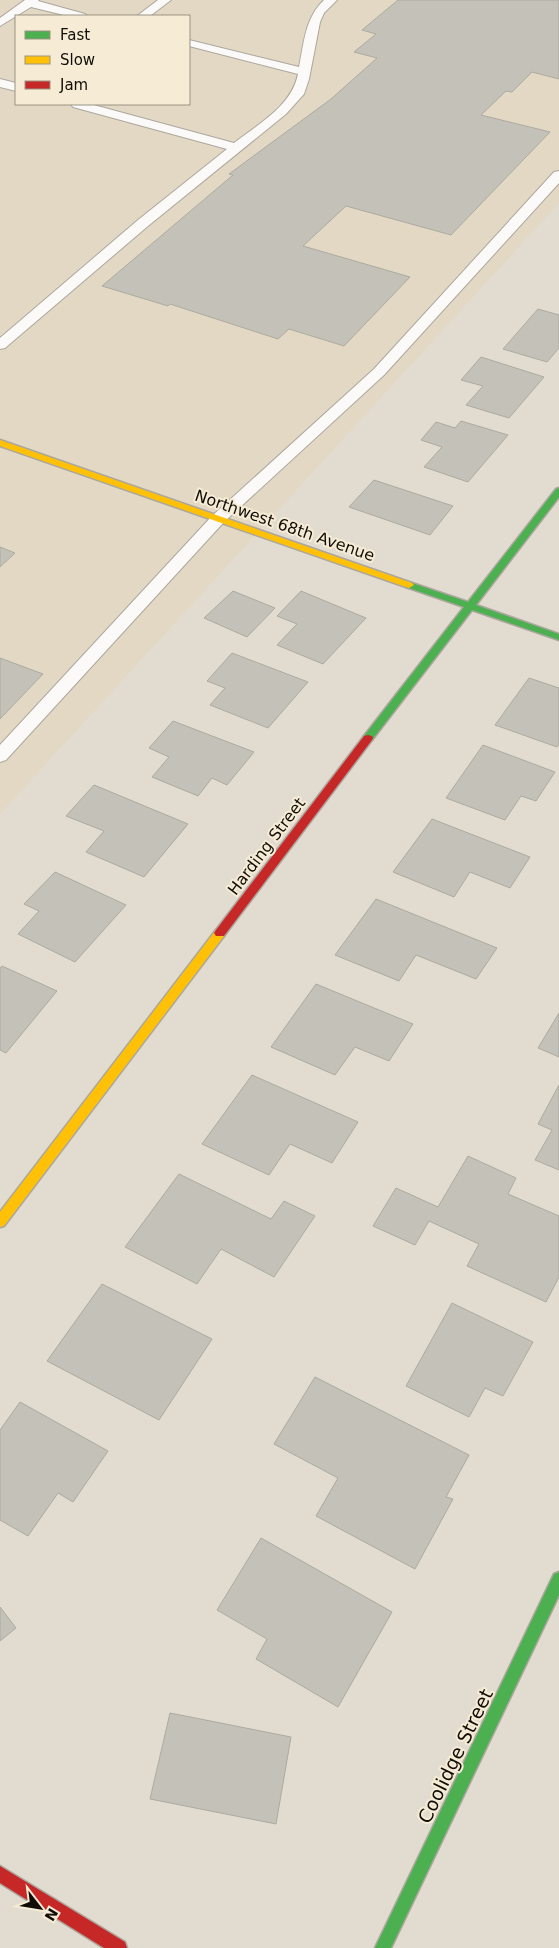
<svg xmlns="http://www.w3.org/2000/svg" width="559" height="1948" font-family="'DejaVu Sans',sans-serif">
	<rect width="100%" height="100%" fill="#e2dcd0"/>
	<!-- built -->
	<path fill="#e3d8c3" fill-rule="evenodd" d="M 0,0 L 559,0 L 559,203 L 0,814 ZM 16,16 L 189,16 L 189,104 L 16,104 Z"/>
	<!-- building -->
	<g fill="#c4c2b8" stroke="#acaaa0">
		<path d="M 398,0 L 559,0 L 559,79 L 532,72 L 512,92 L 506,91 L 481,115 L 550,132 L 451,235 L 346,206 L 303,246 L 410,277 L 344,346 L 289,329 L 278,339 L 170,304 L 168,306 L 102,286 L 233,175 L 229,174 L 331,99 L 377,58 L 354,52 L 376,34 L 362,30 Z"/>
		<path d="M 538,309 L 559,315 L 559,348 L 547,362 L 503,349 Z"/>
		<path d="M 481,357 L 544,377 L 509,418 L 466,405 L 483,386 L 461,380 Z"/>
		<path d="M 461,421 L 508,435 L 468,482 L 424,467 L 442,447 L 421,440 L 436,422 L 455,428 Z"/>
		<path d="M 374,480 L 453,506 L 430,535 L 349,507 Z"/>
		<path d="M 0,547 L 15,553 L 0,567 Z"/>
		<path d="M 233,591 L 275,608 L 247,637 L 204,618 Z"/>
		<path d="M 301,591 L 366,618 L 323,664 L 277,645 L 297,624 L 277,616 Z"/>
		<path d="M 232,653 L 308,682 L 268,728 L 210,705 L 225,688 L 207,681 Z"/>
		<path d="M 0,658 L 43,674 L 0,719 Z"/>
		<path d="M 529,678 L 559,688 L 559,744 L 557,747 L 495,725 Z"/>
		<path d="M 173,721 L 254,752 L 227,785 L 212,778 L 198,796 L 152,777 L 169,757 L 149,748 Z"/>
		<path d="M 483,745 L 555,772 L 536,801 L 521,796 L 505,820 L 446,798 Z"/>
		<path d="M 94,785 L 188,824 L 144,877 L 86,852 L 104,831 L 66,816 Z"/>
		<path d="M 432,819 L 530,857 L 510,888 L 470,872 L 454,897 L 393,872 Z"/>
		<path d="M 55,872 L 126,905 L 75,962 L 18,934 L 39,911 L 24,904 Z"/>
		<path d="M 376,899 L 497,948 L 476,979 L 416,955 L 399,981 L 335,955 Z"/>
		<path d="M 2,966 L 57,991 L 6,1053 L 0,1050 L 0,968 Z"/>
		<path d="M 316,984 L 413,1024 L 389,1061 L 355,1047 L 335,1075 L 271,1047 Z"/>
		<path d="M 559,1013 L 559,1057 L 538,1048 Z"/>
		<path d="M 252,1075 L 358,1122 L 332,1163 L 290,1144 L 269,1175 L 202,1144 Z"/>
		<path d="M 559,1085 L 559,1170 L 535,1160 L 552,1130 L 538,1124 Z"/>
		<path d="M 468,1156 L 516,1178 L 508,1194 L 559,1216 L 559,1277 L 546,1302 L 467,1266 L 479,1244 L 429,1221 L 415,1245 L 373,1226 L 396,1188 L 438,1207 Z"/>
		<path d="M 179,1174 L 271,1219 L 284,1201 L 315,1216 L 274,1277 L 221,1249 L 197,1284 L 125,1247 Z"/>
		<path d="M 102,1284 L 212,1339 L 159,1420 L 47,1361 Z"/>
		<path d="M 452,1303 L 533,1342 L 503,1396 L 485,1388 L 469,1417 L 406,1386 Z"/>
		<path d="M 315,1377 L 469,1455 L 446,1497 L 453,1499 L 415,1569 L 316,1516 L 338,1478 L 274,1444 Z"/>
		<path d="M 20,1402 L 108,1451 L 73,1502 L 58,1493 L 28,1536 L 0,1520 L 0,1430 Z"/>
		<path d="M 261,1538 L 392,1612 L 338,1707 L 256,1659 L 267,1639 L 217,1610 Z"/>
		<path d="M 0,1607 L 16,1628 L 0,1641 Z"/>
		<path d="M 170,1713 L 291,1737 L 276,1824 L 150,1799 Z"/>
	</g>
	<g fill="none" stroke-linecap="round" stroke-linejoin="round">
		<defs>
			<g id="lane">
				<path d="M 25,0 L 39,0 L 38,1 L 85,14 L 87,16 L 68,16 L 31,7 L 0,26 L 0,18 Z"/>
				<path d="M 158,0 L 171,0 L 150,16 L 137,16 Z"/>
				<path d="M 324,0 L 337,0 L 324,13 L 320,22 L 309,79 L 304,94 L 286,114 L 148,226 L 5,348 L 0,349 L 0,338 L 138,220 L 227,149 L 73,107 L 71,104 L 90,104 L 234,143 C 258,124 292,106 298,74 L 189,46 L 189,40 L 299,67 C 304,43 305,18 324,0 Z"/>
				<path d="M 0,79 L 16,83 L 16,91 L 0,87 Z"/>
				<path d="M 559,171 L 559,183 L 384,375 L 224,522 L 6,760 L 0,762 L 0,745 L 212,516 L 374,369 L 554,172 Z"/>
			</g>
			<g id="fast">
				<path d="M 559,488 L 559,497 L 476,605 L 559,634 L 559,640 L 472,610 L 372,740 L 364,740 L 363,738 L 364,736 L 464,607 L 406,587 L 406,583 L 412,583 L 468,602 L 556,489 Z"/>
				<path d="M 559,1572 L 559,1595 L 391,1948 L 375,1948 L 554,1574 Z"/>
			</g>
			<g id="slow">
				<path d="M 0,440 L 412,583 L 414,585 L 409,588 L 406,587 L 0,446 Z"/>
				<path d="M 220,929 L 224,930 L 226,933 L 224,936 L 4,1226 L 0,1227 L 0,1212 L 216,930 Z"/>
			</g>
			<g id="jam">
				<path d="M 368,735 L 372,736 L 373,738 L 372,740 L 224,936 L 216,936 L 214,933 L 216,930 L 364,736 Z"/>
				<path d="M 0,1866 L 125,1942 L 127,1948 L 104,1948 L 0,1883 Z"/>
			</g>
		</defs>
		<!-- lane casing -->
		<use href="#lane" stroke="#aca79e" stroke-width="2"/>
		<!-- fast casing -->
		<use href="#fast" stroke="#aca79e" stroke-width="3"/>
		<!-- slow casing -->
		<use href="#slow" stroke="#aca79e" stroke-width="3"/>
		<!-- jam casing -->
		<use href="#jam" stroke="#aca79e" stroke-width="3"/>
		<!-- lane -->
		<use href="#lane" fill="#fbfaf8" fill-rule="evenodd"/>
		<!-- fast -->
		<use href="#fast" fill="#4caf50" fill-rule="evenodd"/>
		<!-- slow -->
		<use href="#slow" fill="#ffc107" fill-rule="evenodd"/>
		<!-- jam -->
		<use href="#jam" fill="#c62828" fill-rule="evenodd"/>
	</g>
	<g text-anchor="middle" stroke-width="4" stroke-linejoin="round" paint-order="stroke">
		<!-- street labels -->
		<g font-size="16" fill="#110d06" stroke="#f6ecd6">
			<text transform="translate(285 525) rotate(19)" y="6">Northwest 68th Avenue</text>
			<text transform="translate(266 846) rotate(-53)" y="6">Harding Street</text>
		</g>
		<!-- near-street labels -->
		<g font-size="19" fill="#110d06" stroke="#f6ecd6">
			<text transform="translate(455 1756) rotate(-64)" y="7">Coolidge Street</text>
		</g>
	</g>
	<!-- legend -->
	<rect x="15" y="15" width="175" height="90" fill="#f6ecd6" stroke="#9a9383"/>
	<rect x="25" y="31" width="25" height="8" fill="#4caf50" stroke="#9a9383"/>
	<text x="60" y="40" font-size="15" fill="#110d06">Fast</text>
	<rect x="25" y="56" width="25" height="8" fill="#ffc107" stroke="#9a9383"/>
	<text x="60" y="65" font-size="15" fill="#110d06">Slow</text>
	<rect x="25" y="81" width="25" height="8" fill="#c62828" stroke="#9a9383"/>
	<text x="60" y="90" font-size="15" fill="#110d06">Jam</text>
	<!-- north arrow -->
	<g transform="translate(40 1908) rotate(121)" stroke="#f6ecd6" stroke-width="4" paint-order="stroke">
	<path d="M0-4L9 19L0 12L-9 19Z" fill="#110d06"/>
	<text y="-8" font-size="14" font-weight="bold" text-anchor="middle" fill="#110d06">N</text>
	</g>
</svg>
